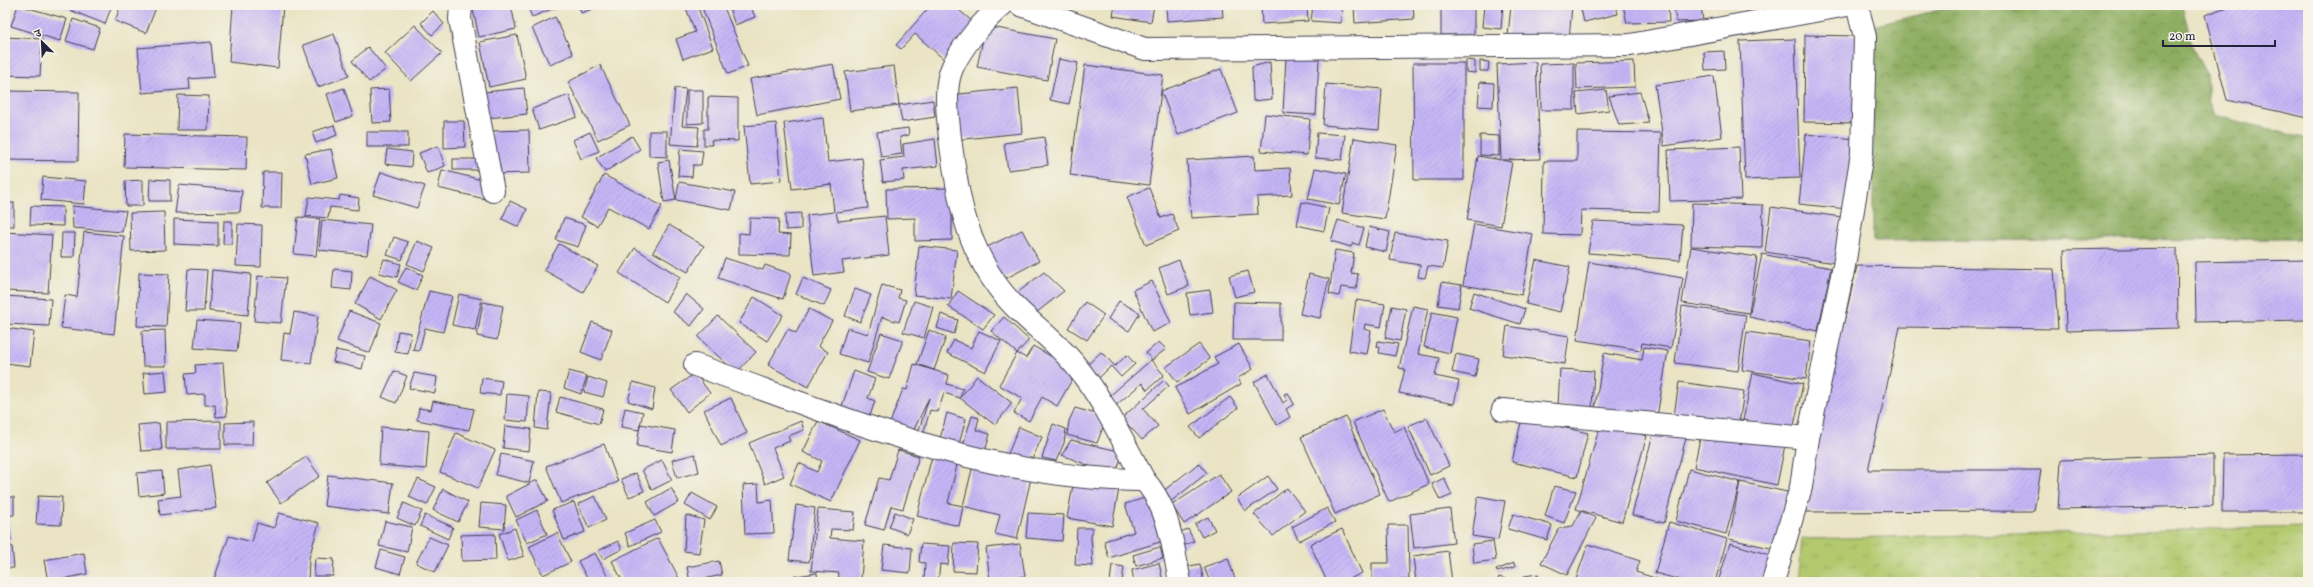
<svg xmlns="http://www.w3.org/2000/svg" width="2313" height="587" font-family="Vollkorn,'Noto Serif Devanagari',serif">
	<defs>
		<pattern id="grass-tufts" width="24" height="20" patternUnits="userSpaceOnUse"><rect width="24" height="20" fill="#b2c96e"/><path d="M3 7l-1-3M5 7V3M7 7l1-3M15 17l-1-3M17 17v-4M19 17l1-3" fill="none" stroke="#99ac60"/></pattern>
		<pattern id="forest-crowns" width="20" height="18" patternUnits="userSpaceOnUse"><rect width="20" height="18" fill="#8dad61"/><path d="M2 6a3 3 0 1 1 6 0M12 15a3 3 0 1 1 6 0" fill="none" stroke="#738c51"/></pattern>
		<pattern id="building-hatch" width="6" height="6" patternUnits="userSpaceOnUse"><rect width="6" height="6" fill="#c5b5f6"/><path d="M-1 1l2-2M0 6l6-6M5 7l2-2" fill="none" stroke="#a99bd4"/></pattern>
	</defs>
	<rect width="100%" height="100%" fill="#f7f3e8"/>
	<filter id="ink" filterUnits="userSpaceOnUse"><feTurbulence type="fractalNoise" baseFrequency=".025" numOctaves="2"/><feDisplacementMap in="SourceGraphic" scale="8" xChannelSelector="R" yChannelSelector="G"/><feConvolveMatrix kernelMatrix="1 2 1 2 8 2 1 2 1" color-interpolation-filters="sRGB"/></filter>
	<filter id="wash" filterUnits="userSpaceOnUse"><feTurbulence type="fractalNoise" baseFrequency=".012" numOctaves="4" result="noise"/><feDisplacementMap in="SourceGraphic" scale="16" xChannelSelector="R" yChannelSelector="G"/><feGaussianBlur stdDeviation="0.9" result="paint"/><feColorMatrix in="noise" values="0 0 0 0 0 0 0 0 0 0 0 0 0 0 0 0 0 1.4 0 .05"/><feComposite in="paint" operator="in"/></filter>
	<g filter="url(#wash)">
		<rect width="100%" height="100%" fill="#eae4c5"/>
		<!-- grass -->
		<path fill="url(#grass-tufts)" stroke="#6a7654" d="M 2308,527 L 2308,582 L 1798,582 L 1802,539 Z"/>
		<!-- forest -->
		<path fill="url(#forest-crowns)" stroke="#58684e" d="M 1959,5 L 2182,5 L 2193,49 L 2206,74 L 2208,100 L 2214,115 L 2308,139 L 2308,239 L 1873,241 L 1873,26 Z"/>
		<g id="blocks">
			<!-- building -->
			<g fill="url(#building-hatch)">
				<path d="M 18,5 L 67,19 L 60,41 L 11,26 Z"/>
				<path d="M 57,5 L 112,5 L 105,24 Z"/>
				<path d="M 121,5 L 157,5 L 146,33 L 115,21 Z"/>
				<path d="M 233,5 L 283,5 L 278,68 L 229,62 Z"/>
				<path d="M 472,5 L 511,5 L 516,29 L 479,37 Z"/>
				<path d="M 527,5 L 562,5 L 532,17 Z"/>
				<path d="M 578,5 L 604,5 L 581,13 Z"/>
				<path d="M 685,5 L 697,5 L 713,48 L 683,59 L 676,39 L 695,32 Z"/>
				<path d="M 701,5 L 723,5 L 748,66 L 728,74 Z"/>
				<path d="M 728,5 L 750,5 L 755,17 L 735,25 Z"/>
				<path d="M 931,5 L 953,5 L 979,27 L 947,62 L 915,34 L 901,49 L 896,45 Z"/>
				<path d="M 1115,5 L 1154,5 L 1151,22 L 1113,16 Z"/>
				<path d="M 1166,5 L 1222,5 L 1223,17 L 1167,21 Z"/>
				<path d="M 1261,5 L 1307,5 L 1308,21 L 1262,24 Z"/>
				<path d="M 1313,5 L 1342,5 L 1341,23 L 1311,21 Z"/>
				<path d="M 1354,5 L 1413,5 L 1414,19 L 1355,23 Z"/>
				<rect x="1441" y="5" width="33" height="30"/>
				<path d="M 1484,5 L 1503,5 L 1501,29 L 1482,27 Z"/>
				<path d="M 1511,5 L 1572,5 L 1569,41 L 1508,36 Z"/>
				<path d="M 1580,5 L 1616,5 L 1618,14 L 1584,22 Z"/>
				<path d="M 1623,5 L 1668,5 L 1669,22 L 1627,23 Z"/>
				<path d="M 1674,5 L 1701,5 L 1703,21 L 1676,22 Z"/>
				<path d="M 1744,5 L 1803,5 L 1746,16 Z"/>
				<path d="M 2232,5 L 2308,5 L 2308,118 L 2227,100 L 2205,15 Z"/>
				<path d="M 433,11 L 444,24 L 432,35 L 421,23 Z"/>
				<path d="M 555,17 L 573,54 L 550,65 L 532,28 Z"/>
				<path d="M 73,19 L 100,28 L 93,49 L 66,41 Z"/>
				<path d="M 415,25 L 442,53 L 411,81 L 385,53 Z"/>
				<path d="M 986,26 L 1055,39 L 1047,80 L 977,67 Z"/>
				<path d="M 334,34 L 349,76 L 318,87 L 303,45 Z"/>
				<path d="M 517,35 L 526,79 L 489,87 L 480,42 Z"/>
				<path d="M 1805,35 L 1858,36 L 1858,123 L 1804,122 Z"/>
				<path d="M 5,37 L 42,39 L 40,76 L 5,75 Z"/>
				<path d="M 1795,39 L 1800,178 L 1745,180 L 1740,41 Z"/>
				<path d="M 211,42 L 214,77 L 189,79 L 190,89 L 142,93 L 138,48 Z"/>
				<path d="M 368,47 L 386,69 L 369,82 L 352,61 Z"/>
				<path d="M 1724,51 L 1725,69 L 1705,70 L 1704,52 Z"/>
				<path d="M 1286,57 L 1319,59 L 1316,115 L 1283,113 Z"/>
				<path d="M 1059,59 L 1078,63 L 1069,104 L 1050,100 Z"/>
				<path d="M 1466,60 L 1475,61 L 1475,73 L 1466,72 Z"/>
				<path d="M 1480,61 L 1489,62 L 1488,71 L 1480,71 Z"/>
				<path d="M 1634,61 L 1635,87 L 1577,89 L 1576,63 Z"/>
				<path d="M 1270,62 L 1272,99 L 1253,101 L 1252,67 Z"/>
				<path d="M 1536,62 L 1540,159 L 1502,160 L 1512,162 L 1501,226 L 1467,220 L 1478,156 L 1501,160 L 1497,64 Z"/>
				<path d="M 1413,63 L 1464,63 L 1464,180 L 1414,180 Z"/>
				<path d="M 1574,63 L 1574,110 L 1541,110 L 1540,64 Z"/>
				<path d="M 833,64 L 840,99 L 757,115 L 750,79 Z"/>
				<path d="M 600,65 L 630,125 L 598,140 L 568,82 Z"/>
				<path d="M 1085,65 L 1163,75 L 1161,91 L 1221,69 L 1238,113 L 1178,135 L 1161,91 L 1149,185 L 1070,175 Z"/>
				<path d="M 894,66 L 899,105 L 933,100 L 935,117 L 902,122 L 899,105 L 850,111 L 845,72 Z"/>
				<path d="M 1714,76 L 1722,137 L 1664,146 L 1655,85 Z"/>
				<path d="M 1480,82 L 1494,83 L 1493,107 L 1478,106 Z"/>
				<path d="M 1326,84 L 1382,89 L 1379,130 L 1323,125 Z"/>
				<path d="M 344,88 L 353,116 L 336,122 L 327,94 Z"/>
				<path d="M 524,88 L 527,114 L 487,118 L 484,92 Z"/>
				<path d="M 675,88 L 686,89 L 682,126 L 699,127 L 697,146 L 670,144 Z"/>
				<path d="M 1018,88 L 1022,133 L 955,140 L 950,95 Z"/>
				<path d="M 389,89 L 391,122 L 372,123 L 370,90 Z"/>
				<path d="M 687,90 L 703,90 L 703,123 L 687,124 Z"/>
				<path d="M 1606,90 L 1609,110 L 1578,114 L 1576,93 Z"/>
				<path d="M 5,91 L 79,92 L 78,161 L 5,160 Z"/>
				<path d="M 1640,92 L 1649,123 L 1619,125 L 1609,96 Z"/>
				<path d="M 178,95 L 209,96 L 208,130 L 177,130 Z"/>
				<path d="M 569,95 L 577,117 L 539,130 L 532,109 Z"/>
				<path d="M 708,97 L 738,98 L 738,141 L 711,140 L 712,145 L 704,145 L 704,129 L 708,129 Z"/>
				<path d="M 1265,114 L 1310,119 L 1307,155 L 1261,151 Z"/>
				<path d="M 823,118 L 828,162 L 862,158 L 868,208 L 836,212 L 838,221 L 885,216 L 889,255 L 842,261 L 844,272 L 814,276 L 807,215 L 834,212 L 831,184 L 792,189 L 784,123 Z"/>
				<path d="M 444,121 L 464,121 L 465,147 L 444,148 Z"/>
				<path d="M 776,123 L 781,181 L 750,184 L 744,126 Z"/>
				<path d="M 334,125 L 337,135 L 316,143 L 312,132 Z"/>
				<path d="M 908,128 L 909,135 L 900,137 L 902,154 L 881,157 L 877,132 Z"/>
				<path d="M 529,130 L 530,173 L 492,174 L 491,131 Z"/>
				<path d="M 649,131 L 667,131 L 667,157 L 649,156 Z"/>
				<rect x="367" y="132" width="41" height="15"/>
				<path d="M 590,132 L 599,151 L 581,159 L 573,140 Z"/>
				<path d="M 1577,132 L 1661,133 L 1659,212 L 1581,210 L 1580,235 L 1543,234 L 1544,161 L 1577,161 Z"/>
				<path d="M 1317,133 L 1345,135 L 1342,160 L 1315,158 Z"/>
				<path d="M 125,134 L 247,137 L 246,170 L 124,167 Z"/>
				<path d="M 1806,134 L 1855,139 L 1848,209 L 1799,204 Z"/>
				<path d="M 1480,135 L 1499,136 L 1499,156 L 1480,155 Z"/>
				<path d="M 632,136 L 640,149 L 605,172 L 596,158 Z"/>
				<path d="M 1044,137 L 1048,165 L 1008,170 L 1004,143 Z"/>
				<path d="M 1354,138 L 1397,145 L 1385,219 L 1342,213 Z"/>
				<path d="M 935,139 L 938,166 L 903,170 L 904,180 L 883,182 L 880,160 L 904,157 L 903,144 Z"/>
				<path d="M 438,146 L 445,166 L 427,173 L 419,153 Z"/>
				<path d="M 1739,147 L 1741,199 L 1670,201 L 1668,150 Z"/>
				<path d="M 331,149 L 338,178 L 312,184 L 305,154 Z"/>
				<path d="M 387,149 L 412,152 L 411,167 L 385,164 Z"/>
				<path d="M 680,149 L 703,151 L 701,165 L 693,165 L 692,177 L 678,176 Z"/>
				<path d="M 1254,156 L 1255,170 L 1290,168 L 1292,195 L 1257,197 L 1258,214 L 1191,218 L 1187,160 Z"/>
				<rect x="453" y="159" width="28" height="11"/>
				<path d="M 669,160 L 676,200 L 679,182 L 735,192 L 731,210 L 676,200 L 664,202 L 658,162 Z"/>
				<path d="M 1315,168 L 1346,174 L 1339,205 L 1308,199 Z"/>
				<path d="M 442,170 L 490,182 L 485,199 L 438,188 Z"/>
				<path d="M 263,172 L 282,172 L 281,208 L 262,208 Z"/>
				<path d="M 381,172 L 425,186 L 417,208 L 373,195 Z"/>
				<path d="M 604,175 L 662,206 L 649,229 L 608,207 L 597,226 L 581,217 Z"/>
				<path d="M 43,177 L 86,181 L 84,204 L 41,200 Z"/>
				<path d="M 150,179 L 170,180 L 170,201 L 149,201 Z"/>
				<path d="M 143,180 L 143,206 L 126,206 L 125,181 Z"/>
				<path d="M 179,185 L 242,191 L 240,212 L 175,213 Z"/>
				<path d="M 952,188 L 952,240 L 915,241 L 915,218 L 887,219 L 886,189 Z"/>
				<path d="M 1149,188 L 1161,218 L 1172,214 L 1179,231 L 1146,245 L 1127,197 Z"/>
				<path d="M 340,195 L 359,198 L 358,210 L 330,207 L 328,218 L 306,216 L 309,197 L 339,200 Z"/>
				<path d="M 510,201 L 527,209 L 519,227 L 502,219 Z"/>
				<path d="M 1302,202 L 1329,208 L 1324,231 L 1297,225 Z"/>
				<rect x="5" y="203" width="9" height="23"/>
				<path d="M 1692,203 L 1763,205 L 1762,248 L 1691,246 Z"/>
				<path d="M 31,206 L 63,207 L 63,226 L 30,225 Z"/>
				<path d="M 72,206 L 126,211 L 122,232 L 73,228 Z"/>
				<path d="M 1771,207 L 1841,217 L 1835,263 L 1765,252 Z"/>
				<path d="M 164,212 L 165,250 L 131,251 L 130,213 Z"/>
				<path d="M 801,213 L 801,229 L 786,230 L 785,214 Z"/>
				<path d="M 298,217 L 320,219 L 316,256 L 294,254 Z"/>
				<path d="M 564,218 L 586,225 L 578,247 L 556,240 Z"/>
				<path d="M 750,218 L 779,219 L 778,234 L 791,235 L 790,255 L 739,254 L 739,233 L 749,234 Z"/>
				<path d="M 174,219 L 218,221 L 218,246 L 174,244 Z"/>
				<path d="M 322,220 L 371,225 L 367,255 L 319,250 Z"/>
				<path d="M 1338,220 L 1364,228 L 1359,245 L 1353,243 L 1351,247 L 1331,241 Z"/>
				<path d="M 224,221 L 232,221 L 232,244 L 223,244 Z"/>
				<path d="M 1593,221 L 1683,225 L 1680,260 L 1588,253 Z"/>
				<path d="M 238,224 L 262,225 L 261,267 L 236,266 Z"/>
				<path d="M 1474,224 L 1533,234 L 1522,295 L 1463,285 Z"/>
				<path d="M 669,225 L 704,246 L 688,272 L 653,252 Z"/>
				<path d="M 1369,227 L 1390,232 L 1386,252 L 1365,247 Z"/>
				<path d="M 1022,230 L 1039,261 L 1001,281 L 985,248 Z"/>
				<path d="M 5,232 L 52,235 L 48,293 L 5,291 Z"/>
				<path d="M 84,232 L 124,236 L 114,334 L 61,328 L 65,295 L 77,297 Z"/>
				<path d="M 62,233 L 75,233 L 74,257 L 61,257 Z"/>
				<path d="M 1395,233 L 1448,241 L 1443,268 L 1428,266 L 1425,278 L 1418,277 L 1420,265 L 1390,260 Z"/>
				<path d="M 394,237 L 408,242 L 402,260 L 387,255 Z"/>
				<path d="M 417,241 L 434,248 L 424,271 L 407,264 Z"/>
				<path d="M 559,244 L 598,266 L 583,292 L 544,270 Z"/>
				<path d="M 919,246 L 957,250 L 951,299 L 914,295 Z"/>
				<path d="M 1691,247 L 1757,257 L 1749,313 L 1682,303 Z"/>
				<path d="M 635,248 L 680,277 L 665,302 L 619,273 Z"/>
				<path d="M 2177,248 L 2178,328 L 2066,331 L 2064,250 Z"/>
				<path d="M 1335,250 L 1354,253 L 1351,273 L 1358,274 L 1356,289 L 1341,287 L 1339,296 L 1329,294 Z"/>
				<path d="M 1762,254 L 1831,268 L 1818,331 L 1749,317 Z"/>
				<path d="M 725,258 L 763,270 L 765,265 L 791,274 L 783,299 L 718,278 Z"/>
				<path d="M 384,259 L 401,264 L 397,277 L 379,273 Z"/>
				<path d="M 1179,260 L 1189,286 L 1168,294 L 1159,268 Z"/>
				<path d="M 1536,260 L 1570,267 L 1560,312 L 1526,304 Z"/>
				<path d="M 2308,260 L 2308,320 L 2196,322 L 2195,262 Z"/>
				<path d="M 1589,262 L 1683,278 L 1671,348 L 1642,343 L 1641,350 L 1577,340 Z"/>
				<path d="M 1857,266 L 2054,269 L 2058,329 L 1900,327 L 1868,470 L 2041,470 L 2034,511 L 1800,512 Z"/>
				<path d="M 406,267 L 423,275 L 416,290 L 398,282 Z"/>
				<path d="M 188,269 L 207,270 L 204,311 L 185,311 Z"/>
				<path d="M 334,269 L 352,271 L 351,290 L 332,288 Z"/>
				<path d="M 212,270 L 251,274 L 248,315 L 209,311 Z"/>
				<path d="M 1248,271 L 1254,292 L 1235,297 L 1229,276 Z"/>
				<path d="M 1044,272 L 1064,291 L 1032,316 L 1013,296 Z"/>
				<path d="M 139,273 L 169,274 L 166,327 L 137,326 Z"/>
				<path d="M 1309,274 L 1329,279 L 1320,318 L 1300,314 Z"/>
				<path d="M 258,276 L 286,278 L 281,323 L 254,321 Z"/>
				<path d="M 370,276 L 397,290 L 381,319 L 355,304 Z"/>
				<path d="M 803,278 L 831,290 L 824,306 L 796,294 Z"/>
				<path d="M 1152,281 L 1171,323 L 1152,332 L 1133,290 Z"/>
				<path d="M 1442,282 L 1462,285 L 1458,308 L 1438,305 Z"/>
				<path d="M 882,285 L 900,290 L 898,298 L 906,300 L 899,322 L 882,317 L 868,363 L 839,354 L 847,328 L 868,334 Z"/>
				<path d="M 855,289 L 871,295 L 860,322 L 845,316 Z"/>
				<path d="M 1210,290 L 1213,312 L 1190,315 L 1187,293 Z"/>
				<path d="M 429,291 L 452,296 L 443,332 L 425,328 L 419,351 L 413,350 Z"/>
				<path d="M 958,291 L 994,315 L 983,329 L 948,306 Z"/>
				<path d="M 1474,292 L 1525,309 L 1520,324 L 1469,308 Z"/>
				<path d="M 459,294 L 482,299 L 475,330 L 452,325 Z"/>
				<path d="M 686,294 L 704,309 L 691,326 L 673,312 Z"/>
				<path d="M 5,296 L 51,299 L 49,326 L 5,324 Z"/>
				<path d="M 754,297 L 783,315 L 767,341 L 739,323 Z"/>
				<path d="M 1356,300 L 1385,304 L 1381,327 L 1365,324 L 1364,329 L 1371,331 L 1367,354 L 1349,351 Z"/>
				<path d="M 914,301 L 933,307 L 924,338 L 903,332 Z"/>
				<path d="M 1119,301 L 1140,313 L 1129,331 L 1108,319 Z"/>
				<path d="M 483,302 L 503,306 L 497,340 L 477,336 Z"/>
				<path d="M 1085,302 L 1104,315 L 1087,340 L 1068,328 Z"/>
				<path d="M 1234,302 L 1281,303 L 1281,340 L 1233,340 Z"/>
				<path d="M 1392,306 L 1406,309 L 1400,341 L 1385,338 Z"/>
				<path d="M 1413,306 L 1428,309 L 1418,354 L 1439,358 L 1435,376 L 1459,381 L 1454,404 L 1399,393 L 1405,369 L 1399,368 Z"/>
				<path d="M 1682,306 L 1746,315 L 1738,371 L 1675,363 Z"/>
				<path d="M 809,309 L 832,321 L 818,346 L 828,352 L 808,387 L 768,365 L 788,329 L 796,333 Z"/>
				<path d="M 349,311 L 381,323 L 370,353 L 337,341 Z"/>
				<path d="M 294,312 L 318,316 L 311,363 L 281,360 L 284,333 L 290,334 Z"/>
				<path d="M 1432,312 L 1457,317 L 1450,353 L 1424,347 Z"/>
				<path d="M 941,314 L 958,320 L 954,334 L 937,328 Z"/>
				<path d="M 718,316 L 756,352 L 736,373 L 698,337 Z"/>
				<path d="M 1004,317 L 1029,340 L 1017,353 L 991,331 Z"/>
				<path d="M 197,320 L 240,323 L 237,351 L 194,348 Z"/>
				<path d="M 592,322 L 612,330 L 601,360 L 581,352 Z"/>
				<path d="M 1507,326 L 1569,336 L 1565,364 L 1503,355 Z"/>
				<path d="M 5,328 L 34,332 L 30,366 L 5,363 Z"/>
				<path d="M 165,330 L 166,366 L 143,366 L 142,331 Z"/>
				<path d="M 929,330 L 946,337 L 934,370 L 917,364 Z"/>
				<path d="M 398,331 L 411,333 L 408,354 L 395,352 Z"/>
				<path d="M 979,331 L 1001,341 L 985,372 L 947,353 L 954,340 L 971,348 Z"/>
				<path d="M 1747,332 L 1811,341 L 1806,379 L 1742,370 Z"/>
				<path d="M 881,333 L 903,340 L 889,379 L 867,372 Z"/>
				<path d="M 1378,341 L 1398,344 L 1395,356 L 1379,353 L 1380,347 L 1377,347 Z"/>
				<path d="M 1159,342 L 1166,349 L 1152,360 L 1146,353 Z"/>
				<path d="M 1199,344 L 1210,359 L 1177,382 L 1166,367 Z"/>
				<path d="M 1239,344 L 1253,369 L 1238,378 L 1241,384 L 1190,414 L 1175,388 L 1218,364 L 1214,357 Z"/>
				<path d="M 1033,346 L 1077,371 L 1057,406 L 1042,397 L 1029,421 L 1014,413 L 1022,398 L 999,385 L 1017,353 L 1026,358 Z"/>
				<path d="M 1644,347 L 1668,351 L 1657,417 L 1595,407 L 1604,353 L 1642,360 Z"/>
				<path d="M 336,350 L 365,356 L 362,369 L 333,362 Z"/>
				<path d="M 1101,352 L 1115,366 L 1127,355 L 1135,364 L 1121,377 L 1111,366 L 1097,380 L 1085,367 Z"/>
				<path d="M 1456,354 L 1479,359 L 1475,377 L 1452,372 Z"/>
				<path d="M 1151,360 L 1164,375 L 1147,390 L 1142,383 L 1114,407 L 1106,399 Z"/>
				<path d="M 223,363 L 227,416 L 216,417 L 215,405 L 205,405 L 205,394 L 187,395 L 185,374 L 196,373 L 195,365 Z"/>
				<path d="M 914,364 L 949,375 L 947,384 L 963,389 L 960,398 L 944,393 L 938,412 L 930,410 L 923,435 L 918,433 L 929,398 L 911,436 L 888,428 L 903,389 L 907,390 Z"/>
				<path d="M 1560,369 L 1594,371 L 1592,408 L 1558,406 Z"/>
				<path d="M 165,371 L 167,392 L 145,394 L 143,373 Z"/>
				<path d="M 394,371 L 407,376 L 396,403 L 382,397 Z"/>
				<path d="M 569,371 L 587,376 L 581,394 L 564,388 Z"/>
				<path d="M 854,371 L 875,379 L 868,398 L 875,401 L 869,419 L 841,409 Z"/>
				<path d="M 414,373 L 437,377 L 435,393 L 409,388 Z"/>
				<path d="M 695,373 L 710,393 L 687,412 L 671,390 Z"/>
				<path d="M 1753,373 L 1803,384 L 1793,430 L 1743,420 Z"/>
				<path d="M 1268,374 L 1283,403 L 1287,400 L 1284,394 L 1288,393 L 1294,404 L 1286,409 L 1290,417 L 1277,425 L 1254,382 Z"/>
				<path d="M 977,376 L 1012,403 L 995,425 L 960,398 Z"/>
				<path d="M 588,377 L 607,383 L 603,397 L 584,392 Z"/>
				<path d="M 482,378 L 502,381 L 500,395 L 480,393 Z"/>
				<path d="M 1164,380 L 1169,386 L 1143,409 L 1158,426 L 1142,440 L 1122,418 Z"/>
				<path d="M 633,382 L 655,388 L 652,409 L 628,401 Z"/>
				<path d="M 1679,382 L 1744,391 L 1738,431 L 1673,422 Z"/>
				<path d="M 538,392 L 551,393 L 547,430 L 535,428 Z"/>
				<path d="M 507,394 L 529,396 L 527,422 L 505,420 Z"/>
				<path d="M 560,397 L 603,409 L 599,424 L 556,412 Z"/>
				<path d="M 1230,397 L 1238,408 L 1199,438 L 1190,427 Z"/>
				<path d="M 731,398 L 747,433 L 721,446 L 704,410 Z"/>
				<path d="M 433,401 L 474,409 L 469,430 L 417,420 L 419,408 L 431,410 Z"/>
				<path d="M 625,408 L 643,412 L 639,430 L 621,427 Z"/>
				<path d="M 1075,408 L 1107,417 L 1097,443 L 1067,435 L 1069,421 Z"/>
				<path d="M 1383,409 L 1394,432 L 1404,427 L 1429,484 L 1389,502 L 1353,422 Z"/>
				<path d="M 947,413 L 966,419 L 957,451 L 938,446 Z"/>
				<path d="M 972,416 L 979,418 L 976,430 L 990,434 L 984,455 L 962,448 Z"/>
				<path d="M 1346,417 L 1380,494 L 1335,514 L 1301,437 Z"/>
				<path d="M 1427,418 L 1449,466 L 1430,475 L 1408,426 Z"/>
				<path d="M 1522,418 L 1588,433 L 1577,477 L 1512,462 Z"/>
				<path d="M 221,421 L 221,449 L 166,449 L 166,422 Z"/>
				<path d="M 801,421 L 804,430 L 788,436 L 790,441 L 773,448 L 784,476 L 765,484 L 749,443 Z"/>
				<path d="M 818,421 L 860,440 L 831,502 L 790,484 L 799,463 L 817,472 L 822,461 L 803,452 Z"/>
				<path d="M 253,422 L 252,445 L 225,445 L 225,423 Z"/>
				<path d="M 1601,422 L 1647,436 L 1622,522 L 1576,509 Z"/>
				<path d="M 159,423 L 162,450 L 141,451 L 138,425 Z"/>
				<path d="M 640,424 L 675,430 L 672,452 L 637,446 Z"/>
				<path d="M 1053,424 L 1066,429 L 1064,443 L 1056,461 L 1042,458 Z"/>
				<path d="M 505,426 L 531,429 L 529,451 L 503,448 Z"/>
				<path d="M 1655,426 L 1687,434 L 1664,523 L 1632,515 Z"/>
				<path d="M 381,427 L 429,431 L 426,469 L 379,465 Z"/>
				<path d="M 1019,427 L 1042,437 L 1030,464 L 1008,454 Z"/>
				<path d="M 1702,429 L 1785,445 L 1777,485 L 1694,467 Z"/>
				<path d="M 456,433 L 495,450 L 478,488 L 440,472 Z"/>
				<path d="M 1071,440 L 1123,452 L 1115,476 L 1062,455 Z"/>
				<path d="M 604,444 L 618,482 L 561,503 L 546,466 Z"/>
				<path d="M 898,450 L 919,456 L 903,509 L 891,506 L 884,530 L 865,525 L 879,478 L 889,480 Z"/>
				<path d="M 501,454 L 534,461 L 529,483 L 496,475 Z"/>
				<path d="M 695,454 L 699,472 L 677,478 L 672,460 Z"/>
				<path d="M 2308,454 L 2308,512 L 2222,512 L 2223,455 Z"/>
				<path d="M 2213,455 L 2213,506 L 2058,509 L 2061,460 Z"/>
				<path d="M 932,456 L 958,461 L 948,503 L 963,506 L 974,461 L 1032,474 L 1017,539 L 995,534 L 1000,515 L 963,506 L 959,526 L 917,516 Z"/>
				<path d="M 306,457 L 320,476 L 281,503 L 267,483 Z"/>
				<path d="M 662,460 L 672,480 L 652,490 L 642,470 Z"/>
				<path d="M 1199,463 L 1207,473 L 1169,503 L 1162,492 Z"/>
				<path d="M 210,465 L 216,508 L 160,515 L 158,499 L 181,496 L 178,470 Z"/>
				<path d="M 1689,469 L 1740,482 L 1726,534 L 1676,521 Z"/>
				<path d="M 162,471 L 164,493 L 139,496 L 137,473 Z"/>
				<path d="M 636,473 L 644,491 L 629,497 L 621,479 Z"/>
				<path d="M 1219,474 L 1231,492 L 1184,524 L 1172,505 Z"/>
				<path d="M 328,475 L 393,483 L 389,514 L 324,506 Z"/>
				<path d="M 1268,476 L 1277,489 L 1245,511 L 1237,498 Z"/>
				<path d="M 1444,478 L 1452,495 L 1440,500 L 1432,484 Z"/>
				<path d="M 418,479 L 436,487 L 427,505 L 409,497 Z"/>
				<path d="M 537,480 L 548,501 L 516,517 L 506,496 Z"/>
				<path d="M 1074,480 L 1119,489 L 1112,526 L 1067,518 Z"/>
				<path d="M 1740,482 L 1792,493 L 1780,550 L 1729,539 Z"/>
				<path d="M 758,484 L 759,502 L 772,500 L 774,533 L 745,534 L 743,485 Z"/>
				<path d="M 1554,486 L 1576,491 L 1564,523 L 1545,516 Z"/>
				<path d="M 671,488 L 679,502 L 654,516 L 647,502 Z"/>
				<path d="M 1287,488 L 1305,511 L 1273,536 L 1254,514 Z"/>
				<path d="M 443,489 L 468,502 L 458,522 L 433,510 Z"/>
				<path d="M 692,493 L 717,507 L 710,520 L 685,505 Z"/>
				<path d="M 38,496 L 62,497 L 61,525 L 36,524 Z"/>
				<path d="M 595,496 L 606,520 L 589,528 L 578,504 Z"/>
				<path d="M 1152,496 L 1166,540 L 1109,558 L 1104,541 L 1134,532 L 1125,504 Z"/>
				<path d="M 1478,496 L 1505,501 L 1498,540 L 1472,536 Z"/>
				<path d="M 5,497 L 14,497 L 14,515 L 5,516 Z"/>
				<path d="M 574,502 L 585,532 L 564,540 L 552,510 Z"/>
				<path d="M 404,503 L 422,511 L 415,526 L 397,518 Z"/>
				<path d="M 481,503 L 506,505 L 504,529 L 479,527 Z"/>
				<path d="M 796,505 L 815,508 L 809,562 L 789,560 Z"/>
				<path d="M 1327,508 L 1335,522 L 1299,541 L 1292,527 Z"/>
				<path d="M 818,509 L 855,512 L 853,530 L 831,529 L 830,538 L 864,541 L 861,579 L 848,578 L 847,582 L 838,582 L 839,573 L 811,571 Z"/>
				<path d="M 1450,509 L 1454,543 L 1414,548 L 1410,514 Z"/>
				<path d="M 537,510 L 547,534 L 527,543 L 516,520 Z"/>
				<path d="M 1581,511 L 1596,518 L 1567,575 L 1541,563 L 1559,528 L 1573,526 Z"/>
				<path d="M 895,512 L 913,519 L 907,534 L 889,527 Z"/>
				<path d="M 279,513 L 319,523 L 309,558 L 308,582 L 213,582 L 229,536 L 252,542 L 257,523 L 274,528 Z"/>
				<path d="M 1028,513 L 1064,515 L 1062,541 L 1026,538 Z"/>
				<path d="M 1513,514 L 1552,525 L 1547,540 L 1508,529 Z"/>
				<path d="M 425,515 L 453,527 L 448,539 L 420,526 Z"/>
				<path d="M 686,515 L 704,520 L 699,553 L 684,551 Z"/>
				<path d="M 1208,517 L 1215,530 L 1202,537 L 1195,524 Z"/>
				<path d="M 8,519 L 11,541 L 5,541 L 5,520 Z"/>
				<path d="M 655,520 L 661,532 L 630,546 L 625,533 Z"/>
				<path d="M 385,521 L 412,527 L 407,552 L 379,546 Z"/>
				<path d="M 1669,522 L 1727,539 L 1715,582 L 1688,582 L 1655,573 Z"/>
				<path d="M 1388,525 L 1408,525 L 1409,580 L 1372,580 L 1372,563 L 1389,563 Z"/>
				<path d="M 515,528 L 524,556 L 508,561 L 499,534 Z"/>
				<path d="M 1077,528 L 1093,528 L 1091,537 L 1093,566 L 1075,565 Z"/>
				<path d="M 1188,529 L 1194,541 L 1179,548 L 1173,535 Z"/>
				<path d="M 1342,529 L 1362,573 L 1343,582 L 1327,582 L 1310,544 Z"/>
				<path d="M 557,533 L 571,562 L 543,575 L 529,547 Z"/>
				<path d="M 495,534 L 496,560 L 462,561 L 461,535 Z"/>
				<path d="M 429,537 L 448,545 L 435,572 L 416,563 Z"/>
				<path d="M 658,538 L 680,580 L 675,582 L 623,582 L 612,561 Z"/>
				<path d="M 618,541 L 622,549 L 603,559 L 598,551 Z"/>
				<path d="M 1493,541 L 1496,560 L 1474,563 L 1472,544 Z"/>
				<path d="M 954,543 L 978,544 L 976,572 L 953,571 Z"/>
				<path d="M 1730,543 L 1776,557 L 1768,582 L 1728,582 L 1719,579 Z"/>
				<path d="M 921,544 L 950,546 L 948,565 L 940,564 L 938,582 L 924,582 L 925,563 L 919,562 Z"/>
				<path d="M 1020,544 L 1025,576 L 990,581 L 986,548 Z"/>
				<path d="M 1588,544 L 1640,561 L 1636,572 L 1667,582 L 1575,582 Z"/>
				<path d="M 884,545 L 912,548 L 910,573 L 881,570 Z"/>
				<path d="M 5,546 L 12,546 L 14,568 L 5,568 Z"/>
				<path d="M 1160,547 L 1163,558 L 1136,566 L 1133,555 Z"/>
				<path d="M 381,550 L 405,557 L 400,574 L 376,567 Z"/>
				<path d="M 1448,551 L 1452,582 L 1416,582 L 1413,556 Z"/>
				<path d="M 84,553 L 87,574 L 48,582 L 44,560 Z"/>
				<path d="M 595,553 L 609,579 L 603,582 L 589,582 L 578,561 Z"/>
				<path d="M 315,558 L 334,559 L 333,576 L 314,576 Z"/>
				<path d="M 1228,558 L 1236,582 L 1210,582 L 1204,567 Z"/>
				<path d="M 719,561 L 722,575 L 690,582 L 687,567 Z"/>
				<path d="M 1159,563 L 1163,582 L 1134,582 L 1132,570 Z"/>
				<path d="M 1514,563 L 1515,567 L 1497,572 L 1496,570 Z"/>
				<path d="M 1200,564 L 1204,582 L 1183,582 L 1180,568 Z"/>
				<path d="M 1112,565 L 1124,567 L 1122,582 L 1110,582 Z"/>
				<path d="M 817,573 L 818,582 L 789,582 L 789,577 Z"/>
				<path d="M 1538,574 L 1539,582 L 1525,582 L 1524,576 Z"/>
				<path d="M 1499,577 L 1514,582 L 1497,582 Z"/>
				<path d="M 98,579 L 118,580 L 118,582 L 98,582 Z"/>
				<path d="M 354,580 L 354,582 L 317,582 L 317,581 Z"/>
			</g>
		</g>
	</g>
	<g filter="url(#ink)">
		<use href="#blocks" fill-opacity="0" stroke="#403f50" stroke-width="1"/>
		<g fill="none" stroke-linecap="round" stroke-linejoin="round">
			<defs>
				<g id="minor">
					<path d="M 461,5 L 460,19 L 493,191"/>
					<path d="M 1002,5 C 984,20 963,45 953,66 C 943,86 948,117 950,138 C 957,191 964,239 996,284 C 1017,315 1052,336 1076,366 C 1104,400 1123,442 1144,480 C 1169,507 1173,547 1180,582"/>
					<path d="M 1021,5 L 1145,49 L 1630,45 L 1847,5"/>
					<path d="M 695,365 C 841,416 987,480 1144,480"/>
					<path d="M 1503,410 L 1808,438"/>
					<path d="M 1773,582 L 1801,487 L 1808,438 L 1844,266 L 1862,153 L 1865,37 L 1857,5"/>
				</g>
			</defs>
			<!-- minor casing -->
			<use href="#minor" stroke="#403f50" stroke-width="24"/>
			<!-- minor -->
			<use href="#minor" stroke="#fff" stroke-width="22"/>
		</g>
	</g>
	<!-- margin -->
	<rect width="2313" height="587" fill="none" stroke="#f7f3e8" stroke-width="20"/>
	<!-- north arrow -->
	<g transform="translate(42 42) rotate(336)" stroke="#f7f3e8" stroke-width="3" paint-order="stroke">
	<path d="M0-3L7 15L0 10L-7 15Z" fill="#22223b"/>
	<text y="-6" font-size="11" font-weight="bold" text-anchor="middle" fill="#22223b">उ</text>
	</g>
	<!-- scale -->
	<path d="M2163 40v6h112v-6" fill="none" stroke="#22223b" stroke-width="2"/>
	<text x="2169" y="40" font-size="12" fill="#22223b" stroke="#f7f3e8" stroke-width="3" paint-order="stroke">20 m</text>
</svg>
